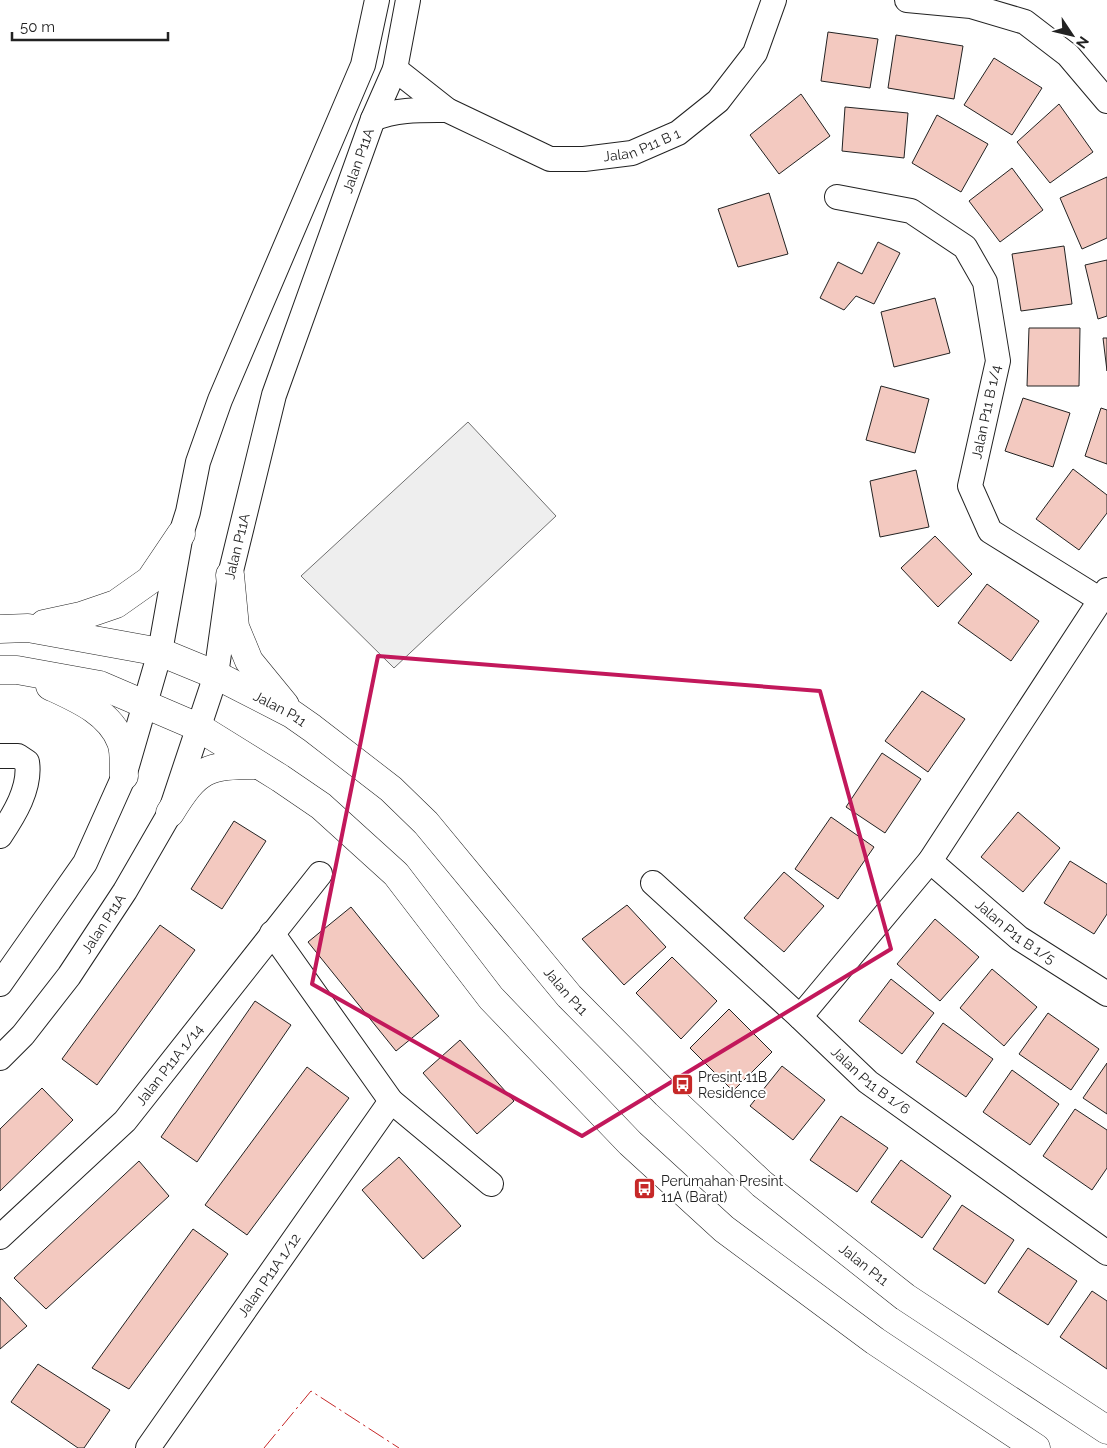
<svg xmlns="http://www.w3.org/2000/svg" width="1107" height="1448" font-family="Raleway,sans-serif">
	<rect width="100%" height="100%" fill="#fff"/>
	<!-- green -->
	<path fill="#eee" stroke="#6f6f6f" d="M 468,422 L 556,516 L 394,668 L 301,576 Z"/>
	<!-- building -->
	<g fill="#f3c9c0" stroke="#222">
		<path d="M 828,32 L 878,39 L 870,88 L 821,81 Z"/>
		<path d="M 896,35 L 963,46 L 954,99 L 888,88 Z"/>
		<path d="M 994,58 L 1042,88 L 1012,135 L 964,105 Z"/>
		<path d="M 801,94 L 830,136 L 779,174 L 750,135 Z"/>
		<path d="M 1059,104 L 1093,152 L 1050,183 L 1017,142 Z"/>
		<path d="M 845,107 L 908,113 L 904,158 L 842,151 Z"/>
		<path d="M 937,115 L 988,144 L 961,192 L 912,163 Z"/>
		<path d="M 1012,168 L 1043,210 L 1000,242 L 969,201 Z"/>
		<path d="M 1107,177 L 1107,238 L 1082,249 L 1060,198 Z"/>
		<path d="M 769,193 L 788,254 L 738,267 L 718,209 Z"/>
		<path d="M 878,242 L 900,253 L 874,304 L 856,296 L 844,310 L 820,298 L 838,262 L 862,274 Z"/>
		<path d="M 1064,246 L 1072,304 L 1021,311 L 1012,254 Z"/>
		<path d="M 1107,260 L 1107,316 L 1098,319 L 1085,265 Z"/>
		<path d="M 935,298 L 950,353 L 894,367 L 881,312 Z"/>
		<path d="M 1029,328 L 1080,328 L 1079,386 L 1027,386 Z"/>
		<path d="M 1103,338 L 1107,338 L 1107,371 Z"/>
		<path d="M 881,386 L 929,399 L 915,453 L 866,440 Z"/>
		<path d="M 1023,398 L 1070,413 L 1053,467 L 1005,451 Z"/>
		<path d="M 1101,408 L 1107,410 L 1107,464 L 1085,456 Z"/>
		<path d="M 1073,469 L 1107,495 L 1107,513 L 1079,550 L 1036,519 Z"/>
		<path d="M 916,470 L 929,527 L 880,537 L 870,481 Z"/>
		<path d="M 935,536 L 972,574 L 938,607 L 901,568 Z"/>
		<path d="M 987,584 L 1039,621 L 1011,661 L 958,623 Z"/>
		<path d="M 922,691 L 965,719 L 928,772 L 885,741 Z"/>
		<path d="M 882,753 L 921,779 L 885,833 L 846,807 Z"/>
		<path d="M 1018,812 L 1060,848 L 1023,892 L 981,857 Z"/>
		<path d="M 831,817 L 874,847 L 838,899 L 795,869 Z"/>
		<path d="M 234,821 L 266,841 L 222,909 L 191,889 Z"/>
		<path d="M 1070,861 L 1107,884 L 1107,914 L 1094,934 L 1044,903 Z"/>
		<path d="M 784,872 L 824,906 L 784,952 L 744,918 Z"/>
		<path d="M 627,905 L 666,947 L 624,985 L 582,939 Z"/>
		<path d="M 351,907 L 439,1016 L 396,1051 L 308,942 Z"/>
		<path d="M 935,919 L 979,957 L 940,1001 L 897,964 Z"/>
		<path d="M 160,925 L 195,950 L 97,1085 L 62,1059 Z"/>
		<path d="M 672,957 L 717,1001 L 681,1039 L 636,993 Z"/>
		<path d="M 992,969 L 1037,1007 L 1004,1046 L 960,1008 Z"/>
		<path d="M 891,979 L 934,1013 L 902,1054 L 859,1021 Z"/>
		<path d="M 255,1001 L 291,1025 L 197,1162 L 161,1137 Z"/>
		<path d="M 729,1009 L 772,1052 L 733,1091 L 690,1048 Z"/>
		<path d="M 1048,1013 L 1099,1049 L 1071,1090 L 1019,1054 Z"/>
		<path d="M 943,1023 L 993,1059 L 966,1097 L 916,1062 Z"/>
		<path d="M 460,1040 L 514,1101 L 477,1134 L 423,1073 Z"/>
		<path d="M 1107,1063 L 1107,1114 L 1083,1098 Z"/>
		<path d="M 782,1066 L 825,1100 L 793,1140 L 750,1106 Z"/>
		<path d="M 307,1067 L 349,1098 L 247,1235 L 205,1205 Z"/>
		<path d="M 1012,1070 L 1059,1104 L 1030,1145 L 983,1112 Z"/>
		<path d="M 42,1088 L 73,1120 L 0,1191 L 0,1129 Z"/>
		<path d="M 1075,1109 L 1107,1130 L 1107,1168 L 1092,1190 L 1043,1156 Z"/>
		<path d="M 841,1116 L 888,1148 L 857,1192 L 810,1160 Z"/>
		<path d="M 399,1157 L 461,1226 L 423,1259 L 362,1190 Z"/>
		<path d="M 901,1160 L 951,1196 L 922,1238 L 871,1202 Z"/>
		<path d="M 139,1161 L 169,1196 L 46,1309 L 14,1278 Z"/>
		<path d="M 962,1205 L 1014,1240 L 985,1284 L 933,1249 Z"/>
		<path d="M 193,1229 L 228,1254 L 129,1389 L 92,1368 Z"/>
		<path d="M 1028,1248 L 1077,1281 L 1048,1325 L 998,1292 Z"/>
		<path d="M 1092,1291 L 1107,1301 L 1107,1369 L 1060,1337 Z"/>
		<path d="M 0,1297 L 27,1326 L 0,1349 Z"/>
		<path d="M 38,1364 L 110,1410 L 84,1448 L 78,1448 L 11,1402 Z"/>
	</g>
	<g fill="none" stroke-linecap="round" stroke-linejoin="round">
		<defs>
			<g id="minor">
				<path d="M 907,0 L 971,6 L 1025,22 L 1068,55 L 1107,101"/>
				<path id="s1" d="M 395,69 L 447,110 L 550,159 L 584,159 L 632,153 L 678,133 L 718,101 L 755,53 L 774,0"/>
				<path d="M 373,119 C 397,109 421,110 447,110"/>
				<path d="M 837,197 L 911,211 L 965,247 L 985,282 L 998,361 L 970,486 L 990,531 L 1099,599"/>
				<path d="M 0,756 L 18,756 L 27,762 C 31,788 14,815 0,836"/>
				<path id="s2" d="M 930,861 L 1019,938 L 1107,994"/>
				<path id="s3" d="M 653,883 L 800,1017 L 868,1082 L 1107,1253"/>
				<path d="M 272,933 L 391,1101 L 491,1184"/>
				<path d="M 0,984 L 85,863 L 124,776 L 160,652 L 181,534 L 188,512 L 198,462 L 220,400 L 363,65 L 377,0"/>
				<path d="M 800,1017 L 930,861 L 1107,590"/>
				<path id="s4" d="M 0,1058 L 23,1035 L 69,976 L 125,891 L 170,813 L 216,675 L 230,575 L 274,395 L 373,119 L 395,69 L 408,0"/>
				<path id="s5" d="M 0,1237 L 125,1121 L 320,874"/>
				<path id="s6" d="M 148,1448 L 391,1101"/>
			</g>
			<g id="major">
				<path d="M 230,575 L 235,627 L 249,661 L 285,705"/>
				<path d="M 44,624 L 81,616 L 116,604 L 150,580 L 181,534"/>
				<path id="s7" d="M 0,629 L 28,628 L 160,652 L 216,675 L 292,714 L 312,728 L 391,789 L 426,823 L 569,996 L 666,1094 L 762,1184 L 905,1297 L 1107,1430"/>
				<path d="M 0,670 L 17,670 L 100,685 L 198,727 L 280,778 L 321,806 L 396,874 L 491,998 L 630,1143 L 724,1229 L 875,1341 L 1036,1448"/>
				<path d="M 50,686 C 76,698 110,712 121,742 C 125,751 123,766 124,776"/>
				<path d="M 170,813 C 198,768 206,765 258,765"/>
			</g>
		</defs>
		<!-- minor casing -->
		<use href="#minor" stroke="#222" stroke-width="26"/>
		<!-- major casing -->
		<use href="#major" stroke="#222" stroke-width="29"/>
		<!-- minor -->
		<use href="#minor" stroke="#fff" stroke-width="24"/>
		<!-- major -->
		<use href="#major" stroke="#fff" stroke-width="28"/>
		<!-- power -->
		<path stroke="#c62828" stroke-width="1" stroke-dasharray="18 4 2.5 4" stroke-linecap="butt" d="M 264,1448 L 311,1391 L 399,1448"/>
	</g>
	<!-- marked area -->
	<path fill="none" stroke="#c2185b" stroke-width="4" stroke-linejoin="round" d="M 378,656 L 820,691 L 891,949 L 582,1136 L 312,984 Z"/>
	<!-- icons -->
	<defs>
		<symbol id="bus-square" viewBox="-11 -11 22 22"><rect x="-9" y="-9" width="18" height="18" rx="4" fill="#c62828" stroke="#fff"/><path d="M-5-6H5V4H4V6H2V4H-2V6H-4V4H-5ZM-3.5-4V0h7V-4ZM-3.5 1.2v1.5H-2V1.2ZM2 1.2v1.5H3.5V1.2Z" fill="#fff"/></symbol>
	</defs>
	<g fill-rule="evenodd">
		<use href="#bus-square" x="670" y="1072" width="25" height="25"/>
		<use href="#bus-square" x="632" y="1176" width="25" height="25"/>
	</g>
	<g text-anchor="middle" stroke-width="4" stroke-linejoin="round" paint-order="stroke">
		<!-- street labels -->
		<g font-size="14" fill="#222" stroke="#fff">
			<text dy="5" stroke="none"><textPath href="#s1" startOffset="274">Jalan P11 B 1</textPath></text>
			<text dy="5" stroke="none"><textPath href="#s4" startOffset="980">Jalan P11A</textPath></text>
			<text transform="translate(986 412) rotate(-78)" y="5">Jalan P11 B 1/4</text>
			<text dy="5" stroke="none"><textPath href="#s4" startOffset="575">Jalan P11A</textPath></text>
			<text dy="5" stroke="none"><textPath href="#s7" startOffset="295">Jalan P11</textPath></text>
			<text dy="5" stroke="none"><textPath href="#s4" startOffset="170">Jalan P11A</textPath></text>
			<text dy="5" stroke="none"><textPath href="#s2" startOffset="111">Jalan P11 B 1/5</textPath></text>
			<text dy="5" stroke="none"><textPath href="#s7" startOffset="700">Jalan P11</textPath></text>
			<text dy="5" stroke="none"><textPath href="#s5" startOffset="242">Jalan P11A 1/14</textPath></text>
			<text dy="5" stroke="none"><textPath href="#s3" startOffset="294">Jalan P11 B 1/6</textPath></text>
			<text dy="5" stroke="none"><textPath href="#s7" startOffset="1105">Jalan P11</textPath></text>
			<text dy="5" stroke="none"><textPath href="#s6" startOffset="211">Jalan P11A 1/12</textPath></text>
		</g>
		<!-- poi labels -->
		<g font-size="14" fill="#222" stroke="#fff" text-anchor="start">
			<text x="698" y="1082">Presint 11B<tspan x="698" dy="16">Residence</tspan></text>
			<text x="661" y="1186">Perumahan Presint<tspan x="661" dy="16">11A (Barat)</tspan></text>
		</g>
	</g>
	<!-- north arrow -->
	<g transform="translate(1072 35) rotate(125)" stroke="#ffffff" stroke-width="4" paint-order="stroke">
	<path d="M0-4L9 19L0 12L-9 19Z" fill="#222222"/>
	<text y="-8" font-size="14" font-weight="bold" text-anchor="middle" fill="#222222">N</text>
	</g>
	<!-- scale -->
	<path d="M12 32v8h156v-8" fill="none" stroke="#222222" stroke-width="2.5"/>
	<text x="20" y="32" font-size="15" fill="#222222" stroke="#ffffff" stroke-width="4" paint-order="stroke">50 m</text>
</svg>
